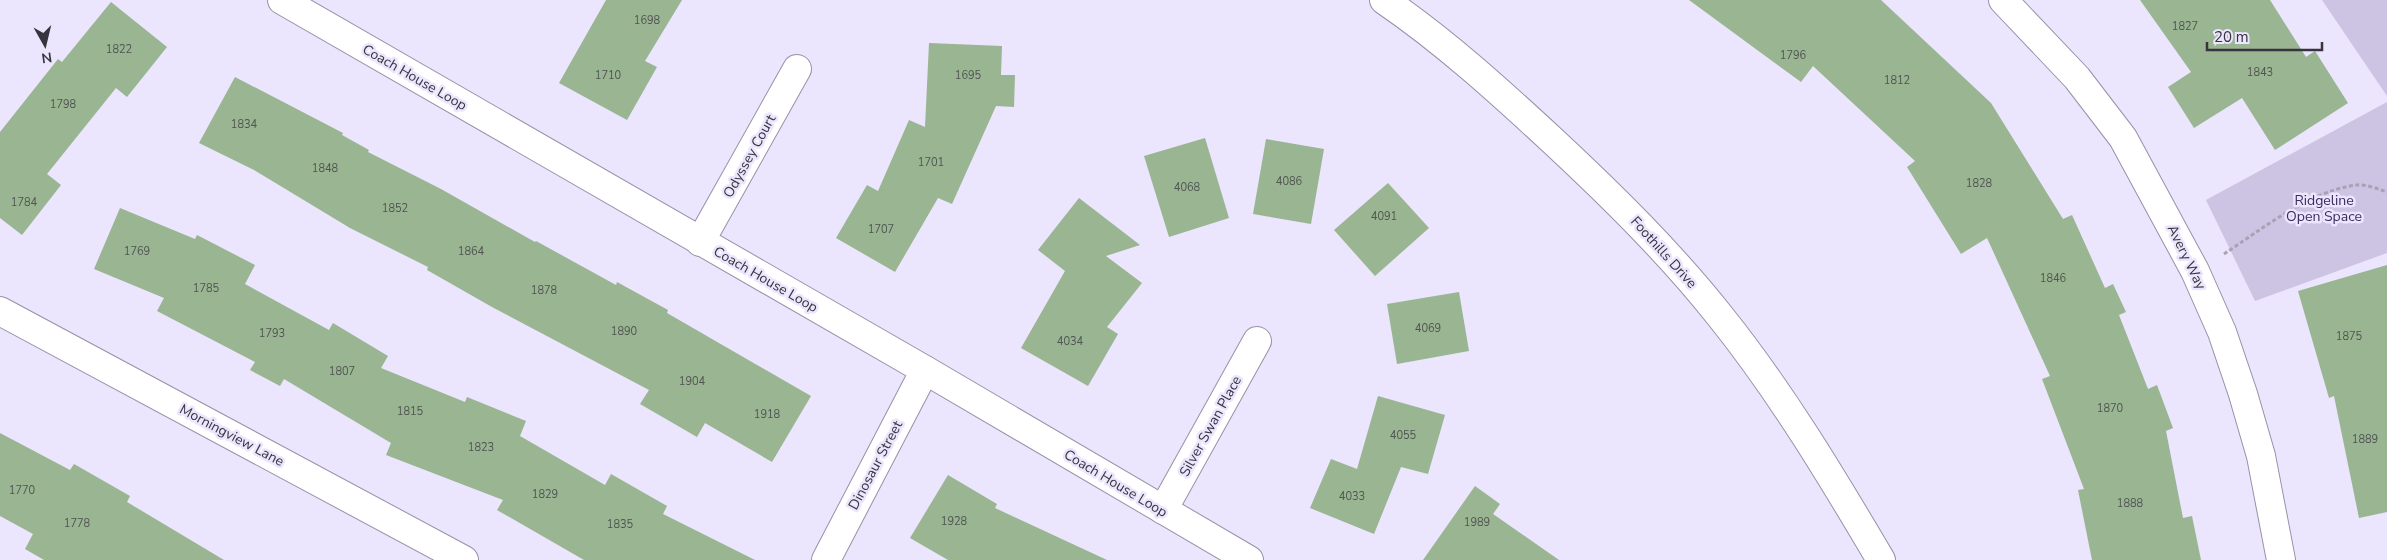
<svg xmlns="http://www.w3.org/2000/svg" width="2387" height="560" font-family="'Nunito Sans',sans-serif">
	<rect width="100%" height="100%" fill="#ebe5fd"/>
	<!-- green -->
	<g fill="#ccc4e2">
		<path d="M 2322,0 L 2387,0 L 2387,96 Z"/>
		<path d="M 2387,102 L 2387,253 L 2255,301 L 2206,200 Z"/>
	</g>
	<!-- building -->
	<g fill="#99b591">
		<path d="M 606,0 L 682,0 L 645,61 L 657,67 L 627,120 L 559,83 Z"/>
		<path d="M 1689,0 L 1881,0 L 1991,103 L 2063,219 L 2072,215 L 2105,288 L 2113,284 L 2126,312 L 2119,315 L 2148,389 L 2157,385 L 2173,428 L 2166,431 L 2183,518 L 2192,516 L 2201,560 L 2092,560 L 2078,490 L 2084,489 L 2042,379 L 2050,376 L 1987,238 L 1961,254 L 1907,167 L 1915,161 L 1813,66 L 1801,82 Z"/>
		<path d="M 2140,0 L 2270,0 L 2306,57 L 2315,51 L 2348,103 L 2275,150 L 2242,98 L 2194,128 L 2168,87 L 2191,72 Z"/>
		<path d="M 111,2 L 167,47 L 127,97 L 116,88 L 47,174 L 61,185 L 22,235 L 0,218 L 0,132 L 58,59 L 62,62 Z"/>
		<path d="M 929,43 L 1002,46 L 1001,75 L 1015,75 L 1014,107 L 996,106 L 952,204 L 938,198 L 895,272 L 836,238 L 867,185 L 878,191 L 909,120 L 925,127 Z"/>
		<path d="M 235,77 L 343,133 L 342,135 L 369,150 L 368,152 L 441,189 L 535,242 L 536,241 L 616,285 L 617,282 L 668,310 L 667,313 L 811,396 L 772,462 L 705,423 L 697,437 L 640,404 L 649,390 L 492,307 L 427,270 L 428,267 L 350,228 L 254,170 L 199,143 Z"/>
		<path d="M 1205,138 L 1229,218 L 1169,237 L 1144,156 Z"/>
		<path d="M 1266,139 L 1324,149 L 1311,224 L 1253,214 Z"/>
		<path d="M 1388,183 L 1429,228 L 1375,276 L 1334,230 Z"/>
		<path d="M 1079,198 L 1140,245 L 1106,256 L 1142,283 L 1107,327 L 1118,334 L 1088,386 L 1021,348 L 1065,271 L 1038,250 Z"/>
		<path d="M 120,208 L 195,239 L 197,235 L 255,265 L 245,284 L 329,330 L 333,323 L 388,356 L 381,368 L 465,402 L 467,397 L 526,421 L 520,436 L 605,485 L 611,474 L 667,506 L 663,514 L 755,560 L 584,560 L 497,510 L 503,500 L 386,455 L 391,443 L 284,379 L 280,386 L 250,370 L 255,362 L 157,311 L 164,298 L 94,269 Z"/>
		<path d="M 2387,265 L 2387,512 L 2359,518 L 2334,396 L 2329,398 L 2298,291 Z"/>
		<path d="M 1459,292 L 1469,351 L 1397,364 L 1387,304 Z"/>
		<path d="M 1378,396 L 1445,415 L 1428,474 L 1401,467 L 1374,534 L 1310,508 L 1331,459 L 1357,469 Z"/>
		<path d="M 0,433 L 70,470 L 74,464 L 130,496 L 127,502 L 224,560 L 44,560 L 25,549 L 33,534 L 0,516 Z"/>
		<path d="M 948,475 L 997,504 L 995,508 L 1107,560 L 948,560 L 910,538 Z"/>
		<path d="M 1475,486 L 1500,504 L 1493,514 L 1559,560 L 1423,560 Z"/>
	</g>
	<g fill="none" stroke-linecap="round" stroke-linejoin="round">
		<defs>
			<g id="minor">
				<path d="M 282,0 L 925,370 L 1249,560"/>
				<path d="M 1384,0 C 1444,41 1499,91 1553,141 C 1612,196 1670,253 1720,316 C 1781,392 1832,477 1881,560"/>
				<path d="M 2003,0 L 2077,78 L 2123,138 L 2195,271 L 2222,332 L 2243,394 L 2261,456 L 2281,560"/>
				<path d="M 700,242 L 797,69"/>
				<path d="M 0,311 L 464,560"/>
				<path d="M 1163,510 L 1257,341"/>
				<path d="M 826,560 L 925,370"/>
			</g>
		</defs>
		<!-- minor casing -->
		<use href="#minor" stroke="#9791a7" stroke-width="30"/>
		<!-- path -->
		<path stroke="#a7a2b4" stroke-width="3" stroke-dasharray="4 2.5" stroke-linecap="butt" d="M 2224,254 C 2262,229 2311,190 2357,185 C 2366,184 2378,189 2387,192"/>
		<!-- minor -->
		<use href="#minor" stroke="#fff" stroke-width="28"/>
	</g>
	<g text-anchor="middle" stroke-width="5" stroke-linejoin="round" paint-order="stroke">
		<!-- number labels -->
		<g font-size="11" fill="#505452">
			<text x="647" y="24">1698</text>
			<text x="2185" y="30">1827</text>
			<text x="119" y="53">1822</text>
			<text x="1793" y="59">1796</text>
			<text x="2260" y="76">1843</text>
			<text x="608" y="79">1710</text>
			<text x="968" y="79">1695</text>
			<text x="1897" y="84">1812</text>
			<text x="63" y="108">1798</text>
			<text x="244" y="128">1834</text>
			<text x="931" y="166">1701</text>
			<text x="325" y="172">1848</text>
			<text x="1289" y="185">4086</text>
			<text x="1979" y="187">1828</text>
			<text x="1187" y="191">4068</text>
			<text x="24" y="206">1784</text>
			<text x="395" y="212">1852</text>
			<text x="1384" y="220">4091</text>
			<text x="881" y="233">1707</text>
			<text x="137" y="255">1769</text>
			<text x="471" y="255">1864</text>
			<text x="2053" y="282">1846</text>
			<text x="206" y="292">1785</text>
			<text x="544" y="294">1878</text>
			<text x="1428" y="332">4069</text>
			<text x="624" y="335">1890</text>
			<text x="272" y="337">1793</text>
			<text x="2349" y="340">1875</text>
			<text x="1070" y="345">4034</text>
			<text x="342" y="375">1807</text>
			<text x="692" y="385">1904</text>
			<text x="2110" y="412">1870</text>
			<text x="410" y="415">1815</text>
			<text x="767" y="418">1918</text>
			<text x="1403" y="439">4055</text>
			<text x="2365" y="443">1889</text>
			<text x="481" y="451">1823</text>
			<text x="22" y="494">1770</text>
			<text x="545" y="498">1829</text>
			<text x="1352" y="500">4033</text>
			<text x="2130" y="507">1888</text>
			<text x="954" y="525">1928</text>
			<text x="1477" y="526">1989</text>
			<text x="77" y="527">1778</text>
			<text x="620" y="528">1835</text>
		</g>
		<!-- street labels -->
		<g font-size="14" fill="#37343d" stroke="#ebe5fd">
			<text transform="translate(415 77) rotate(30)" y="5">Coach House Loop</text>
			<text transform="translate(749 156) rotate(-61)" y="5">Odyssey Court</text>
			<text transform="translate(1664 252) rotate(48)" y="5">Foothills Drive</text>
			<text transform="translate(2187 257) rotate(64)" y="5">Avery Way</text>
			<text transform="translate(766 279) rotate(30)" y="5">Coach House Loop</text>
			<text transform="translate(1210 426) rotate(-61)" y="5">Silver Swan Place</text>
			<text transform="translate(232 435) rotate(28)" y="5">Morningview Lane</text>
			<text transform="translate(875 465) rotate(-62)" y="5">Dinosaur Street</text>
			<text transform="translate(1116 483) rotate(31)" y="5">Coach House Loop</text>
		</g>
		<!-- park labels -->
		<g font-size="14" fill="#3d2b5e" stroke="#ebe5fd">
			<text x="2324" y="205">Ridgeline<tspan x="2324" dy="16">Open Space</tspan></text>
		</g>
	</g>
	<!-- north arrow -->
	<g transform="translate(45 45) rotate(172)" stroke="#ebe5fd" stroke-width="4" paint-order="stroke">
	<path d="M0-4L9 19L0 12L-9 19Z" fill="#37343d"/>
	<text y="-8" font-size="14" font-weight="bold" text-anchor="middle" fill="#37343d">N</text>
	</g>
	<!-- scale -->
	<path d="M2207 42v8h115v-8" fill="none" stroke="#37343d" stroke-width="2.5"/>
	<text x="2214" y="42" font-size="15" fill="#37343d" stroke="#ebe5fd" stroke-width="4" paint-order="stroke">20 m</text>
</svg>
